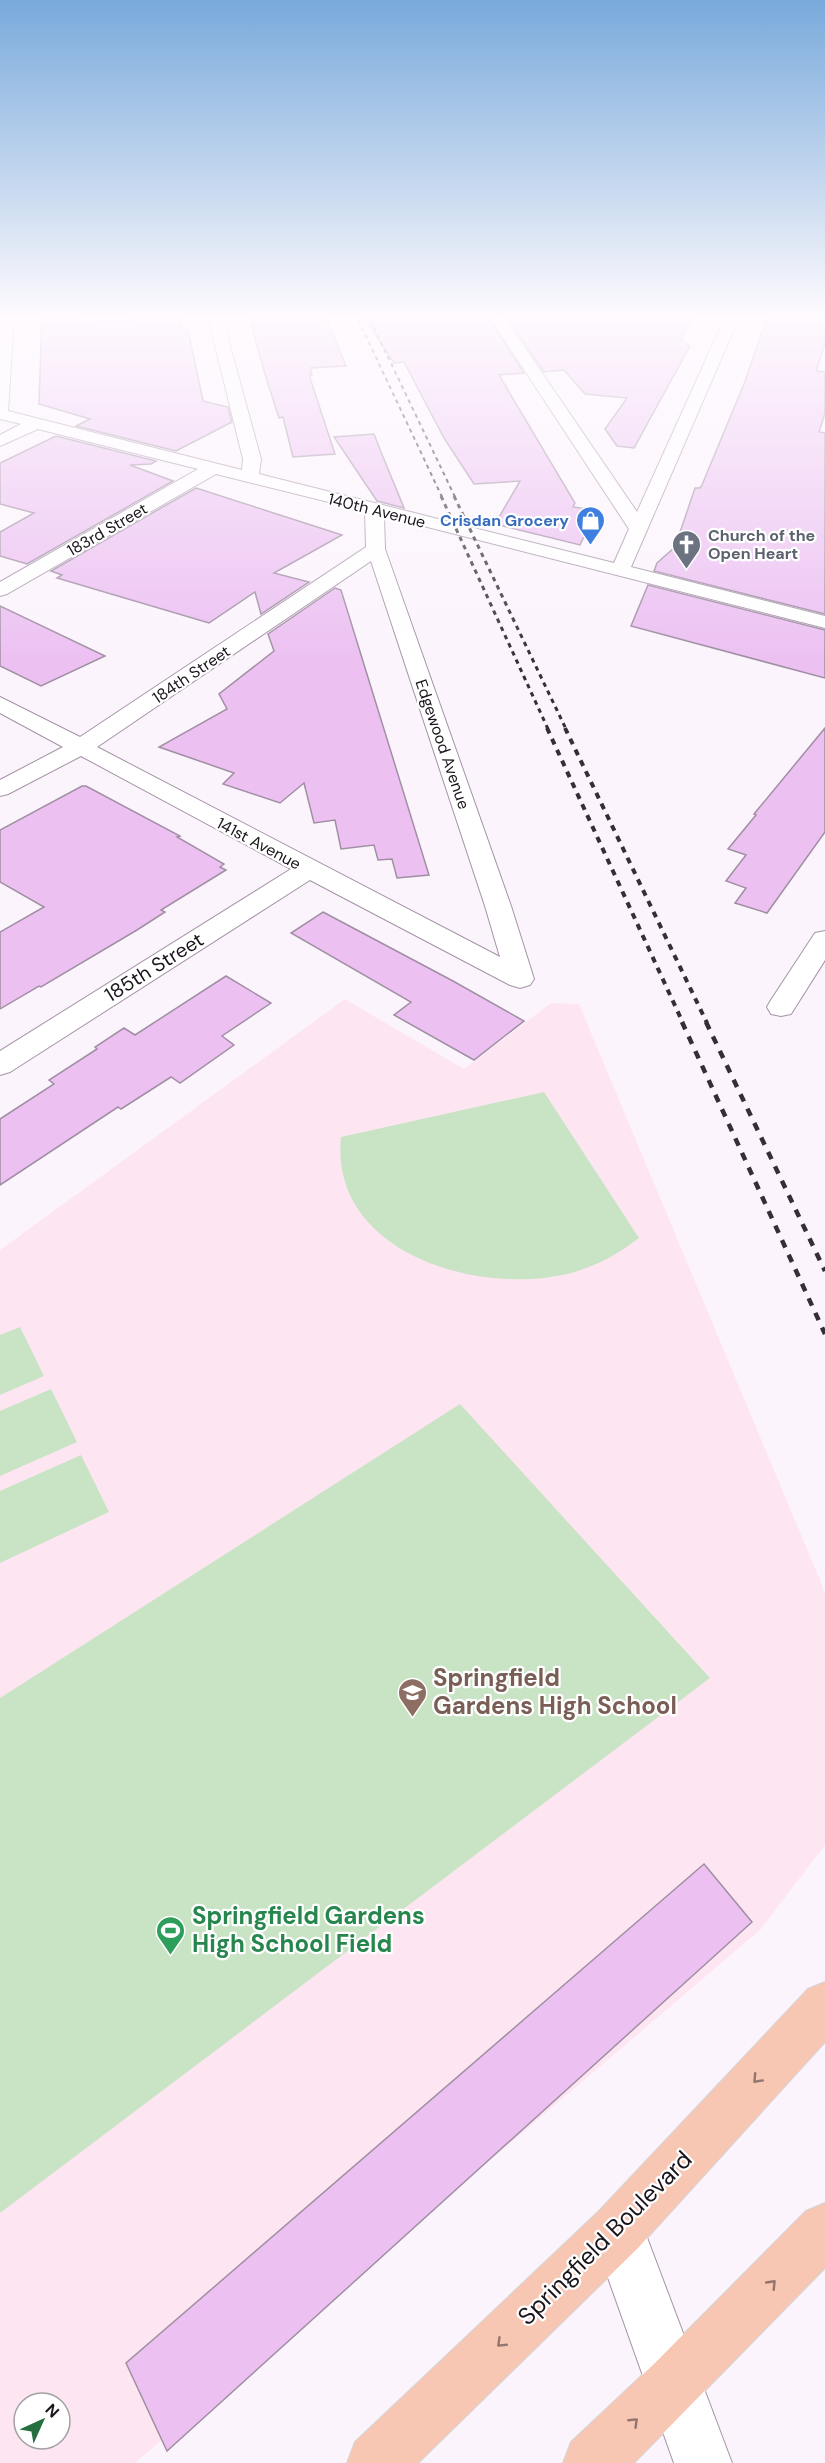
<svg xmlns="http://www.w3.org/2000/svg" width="825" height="2463" font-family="'DM Sans',sans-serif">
	<rect width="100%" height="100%" fill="#fcf4fd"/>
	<!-- education -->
	<path fill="#fde6f2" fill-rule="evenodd" d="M 345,999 L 464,1069 L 551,1003 L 579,1004 L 825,1592 L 825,1845 L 760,1930 L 135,2463 L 0,2463 L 0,1250 ZM 24,2403 L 60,2403 L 60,2439 L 24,2439 Z"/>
	<!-- green -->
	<g fill="#c9e4c5">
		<path d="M 544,1092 L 639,1238 C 618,1254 597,1266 571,1273 C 479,1297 329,1253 341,1137 Z"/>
		<path d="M 20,1327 L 44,1376 L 0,1395 L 0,1335 Z"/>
		<path d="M 51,1389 L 77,1442 L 0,1476 L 0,1411 Z"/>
		<path d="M 460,1404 L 710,1678 L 0,2213 L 0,1698 Z"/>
		<path d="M 81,1455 L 109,1512 L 0,1563 L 0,1491 Z"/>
	</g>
	<!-- building -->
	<g fill="#ecc1f2" stroke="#a08fa3" stroke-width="1.5">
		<path d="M 42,313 L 77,313 L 77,323 L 149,319 L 148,314 L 179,313 L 182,330 L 188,330 L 203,401 L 228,407 L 232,422 L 176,451 L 76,426 L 90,419 L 39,404 Z"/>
		<path d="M 252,313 L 324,313 L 346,366 L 310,368 L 312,375 L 310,375 L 310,378 L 335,454 L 293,457 L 283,417 L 279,418 L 268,384 L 251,325 L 253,325 L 250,315 Z"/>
		<path d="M 361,313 L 485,313 L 524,373 L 499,375 L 575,503 L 573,507 L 588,509 L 586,513 L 595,514 L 580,545 L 495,524 L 520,481 L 474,484 L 444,438 L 404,362 L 394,363 Z"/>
		<path d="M 504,313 L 695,313 L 681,340 L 690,346 L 634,448 L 617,446 L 605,429 L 627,398 L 585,394 L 564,370 L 544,372 Z"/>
		<path d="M 776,314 L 825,319 L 825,344 L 816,371 L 825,372 L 825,413 L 819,432 L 825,433 L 825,614 L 654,571 L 657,563 L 675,547 L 695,488 L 700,488 L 702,485 L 744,384 L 768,315 L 776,316 Z"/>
		<path d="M 374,434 L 381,452 L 404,508 L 377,501 L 334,437 Z"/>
		<path d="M 56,436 L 156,461 L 151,464 L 130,465 L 173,481 L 27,564 L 0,556 L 0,532 L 34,513 L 0,504 L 0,463 Z"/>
		<path d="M 196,488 L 342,535 L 274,573 L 309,582 L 261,614 L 255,592 L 209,623 L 57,578 L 62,575 L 51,571 Z"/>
		<path d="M 648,585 L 825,630 L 825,678 L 631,626 Z"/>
		<path d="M 335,588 L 341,590 L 429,875 L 397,878 L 392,859 L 378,860 L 374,845 L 341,849 L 335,820 L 314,823 L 304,783 L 280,803 L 223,784 L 234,773 L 159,747 L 227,709 L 219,694 L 274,651 L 268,634 Z"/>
		<path d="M 0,606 L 105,656 L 41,686 L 0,666 Z"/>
		<path d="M 825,728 L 825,832 L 767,913 L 735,903 L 746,888 L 726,881 L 746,855 L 728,849 L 756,815 L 754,814 Z"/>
		<path d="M 82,786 L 86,786 L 180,836 L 177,837 L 224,864 L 220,867 L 226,870 L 161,910 L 165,912 L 137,930 L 41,987 L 39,986 L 0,1009 L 0,932 L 44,907 L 0,882 L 0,830 Z"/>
		<path d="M 323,912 L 453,981 L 524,1021 L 474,1060 L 394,1015 L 411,1002 L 291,933 Z"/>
		<path d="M 226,976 L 271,1003 L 222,1036 L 234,1045 L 180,1083 L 171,1077 L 121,1109 L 118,1107 L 0,1185 L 0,1119 L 54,1084 L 49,1080 L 97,1049 L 95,1047 L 124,1028 L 135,1035 Z"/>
		<path d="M 704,1864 L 752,1922 L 167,2451 L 126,2363 Z"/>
	</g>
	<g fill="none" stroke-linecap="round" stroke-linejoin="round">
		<defs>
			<g id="minor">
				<path d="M 0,313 L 14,313 L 8,411 L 242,470 L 243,459 L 207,313 L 221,313 L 261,459 L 259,474 L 614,563 L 629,529 L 487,313 L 501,313 L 637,512 L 727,313 L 741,313 L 631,567 L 825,616 L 825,628 L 384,516 L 385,549 L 511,906 L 534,979 L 530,985 L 520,988 L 510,985 L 310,880 L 10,1072 L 0,1075 L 0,1051 L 291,869 L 81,756 L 8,794 L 0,796 L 0,780 L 63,747 L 0,713 L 0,697 L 80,737 L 366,547 L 365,511 L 216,474 L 7,594 L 0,596 L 0,582 L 198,469 L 38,429 L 0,446 L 0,435 L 21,424 L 0,419 ZM 371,561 L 485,906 L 500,957 L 97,747 Z"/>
				<path d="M 825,931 L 825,960 L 791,1014 L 781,1016 L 771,1014 L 767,1007 L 771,1000 L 815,933 Z"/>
				<path d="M 618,2203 L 637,2211 L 732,2463 L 674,2463 L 591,2230 L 599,2211 Z"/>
			</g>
			<g id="major">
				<path d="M 825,1982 L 825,2042 L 637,2249 L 418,2463 L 347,2463 L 355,2442 L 599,2211 L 808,1989 Z"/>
				<path d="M 825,2203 L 825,2268 L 634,2463 L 563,2463 L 571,2442 L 654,2364 L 806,2211 Z"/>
			</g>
		</defs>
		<!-- minor casing -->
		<use href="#minor" stroke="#a493a6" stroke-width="2"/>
		<!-- major casing -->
		<use href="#major" stroke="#d6d5d6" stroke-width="2"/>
		<!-- minor -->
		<use href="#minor" fill="#fff" fill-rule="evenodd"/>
		<!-- major -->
		<use href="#major" fill="#f7c7b3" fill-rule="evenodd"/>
		<!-- rail-far3 -->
		<g stroke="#352e36" stroke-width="2" stroke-dasharray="4 4" stroke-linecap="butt">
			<path d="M 355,313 L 442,497"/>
			<path d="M 367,313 L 455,497"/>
		</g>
		<!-- rail-far2 -->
		<g stroke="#352e36" stroke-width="3" stroke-dasharray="4.5 4.5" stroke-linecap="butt">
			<path d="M 441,496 L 548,729"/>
			<path d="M 454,496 L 566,729"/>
		</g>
		<!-- rail-far1 -->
		<g stroke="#352e36" stroke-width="4" stroke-dasharray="6 6" stroke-linecap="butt">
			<path d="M 547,728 L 683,1023"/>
			<path d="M 565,728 L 707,1023"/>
		</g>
		<!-- rail -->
		<g stroke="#352e36" stroke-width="4.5" stroke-dasharray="8 8" stroke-linecap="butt">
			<path d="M 682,1022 L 825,1334"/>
			<path d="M 706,1022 L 825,1271"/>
		</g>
	</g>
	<!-- one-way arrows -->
	<defs><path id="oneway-chevron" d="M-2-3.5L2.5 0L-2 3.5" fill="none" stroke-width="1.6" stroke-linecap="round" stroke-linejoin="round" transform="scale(1.5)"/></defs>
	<g stroke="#94766f">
		<use href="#oneway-chevron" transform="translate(757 2079) rotate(133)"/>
		<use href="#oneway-chevron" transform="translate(772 2284) rotate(-46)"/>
		<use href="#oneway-chevron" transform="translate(501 2343) rotate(136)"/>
		<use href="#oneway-chevron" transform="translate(634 2422) rotate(-44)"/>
	</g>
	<!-- sky -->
	<linearGradient id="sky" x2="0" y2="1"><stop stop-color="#79aadb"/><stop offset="0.48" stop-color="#fefafe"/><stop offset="1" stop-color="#fefafe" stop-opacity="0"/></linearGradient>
	<rect width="825" height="658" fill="url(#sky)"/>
	<!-- icons -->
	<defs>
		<symbol id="shop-pin" viewBox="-11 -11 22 30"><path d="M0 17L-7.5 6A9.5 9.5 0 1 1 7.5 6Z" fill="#3f7fe0" stroke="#fff"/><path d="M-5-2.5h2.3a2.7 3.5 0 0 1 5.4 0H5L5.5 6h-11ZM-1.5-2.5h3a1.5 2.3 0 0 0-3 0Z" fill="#fff"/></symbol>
		<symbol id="church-pin" viewBox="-11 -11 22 30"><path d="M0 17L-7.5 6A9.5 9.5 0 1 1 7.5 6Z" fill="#6b7280" stroke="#fff"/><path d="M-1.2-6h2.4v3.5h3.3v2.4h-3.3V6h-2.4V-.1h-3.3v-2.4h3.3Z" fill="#fff"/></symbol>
		<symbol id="school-pin" viewBox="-11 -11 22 30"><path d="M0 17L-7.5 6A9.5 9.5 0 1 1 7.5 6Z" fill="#8d6e63" stroke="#fff"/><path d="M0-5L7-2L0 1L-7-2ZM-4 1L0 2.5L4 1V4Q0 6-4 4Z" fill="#fff"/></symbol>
		<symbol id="stadium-pin" viewBox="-11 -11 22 30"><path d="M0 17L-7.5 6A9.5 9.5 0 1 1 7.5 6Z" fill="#2e9e5b" stroke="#fff"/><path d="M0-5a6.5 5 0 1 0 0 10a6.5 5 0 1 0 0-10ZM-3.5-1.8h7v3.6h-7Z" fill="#fff"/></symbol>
	</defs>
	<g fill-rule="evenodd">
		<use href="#shop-pin" x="574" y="504" width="33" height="45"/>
		<use href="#church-pin" x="670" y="528" width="33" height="45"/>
		<use href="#school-pin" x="396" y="1676" width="33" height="45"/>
		<use href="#stadium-pin" x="154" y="1914" width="33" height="45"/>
	</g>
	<g text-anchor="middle" stroke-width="4.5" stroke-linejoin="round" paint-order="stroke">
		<!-- far-street labels -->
		<g font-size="16" fill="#1a141b" stroke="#fff">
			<text transform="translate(377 510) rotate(14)" y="6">140th Avenue</text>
			<text transform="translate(107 529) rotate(-30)" y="6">183rd Street</text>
			<text transform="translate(191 674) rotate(-34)" y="6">184th Street</text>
			<text transform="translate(443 744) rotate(71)" y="6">Edgewood Avenue</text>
			<text transform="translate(259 843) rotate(28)" y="6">141st Avenue</text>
		</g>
		<!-- far-shop labels -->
		<g font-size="16" font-weight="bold" fill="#366cbe" stroke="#fff" text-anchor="end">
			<text x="569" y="526">Crisdan Grocery</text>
		</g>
		<!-- far-worship labels -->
		<g font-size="16" font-weight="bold" fill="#5b616d" stroke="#fff" text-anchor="start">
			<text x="708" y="541">Church of the<tspan x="708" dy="18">Open Heart</tspan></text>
		</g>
		<!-- street labels -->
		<g font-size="20" fill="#1a141b" stroke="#fff">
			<text transform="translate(154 967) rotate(-32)" y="7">185th Street</text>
		</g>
		<!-- near-education labels -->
		<g font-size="24" font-weight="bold" fill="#785e54" stroke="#fff" text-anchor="start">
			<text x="433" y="1686">Springfield<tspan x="433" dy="28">Gardens High School</tspan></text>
		</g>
		<!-- near-leisure labels -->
		<g font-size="24" font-weight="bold" fill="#27864d" stroke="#fff" text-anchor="start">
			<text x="192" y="1924">Springfield Gardens<tspan x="192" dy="28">High School Field</tspan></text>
		</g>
		<!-- near-street labels -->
		<g font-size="24" fill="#1a141b" stroke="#fff">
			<text transform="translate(605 2238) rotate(-45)" y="8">Springfield Boulevard</text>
		</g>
	</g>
	<!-- north arrow -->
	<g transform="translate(42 2421) rotate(45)"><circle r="28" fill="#ffffff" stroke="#a3a1a4" stroke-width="1.5"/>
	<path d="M0-4.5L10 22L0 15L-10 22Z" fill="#246f3d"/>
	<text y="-9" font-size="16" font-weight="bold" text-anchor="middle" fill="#1a141b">N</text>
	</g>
</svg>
